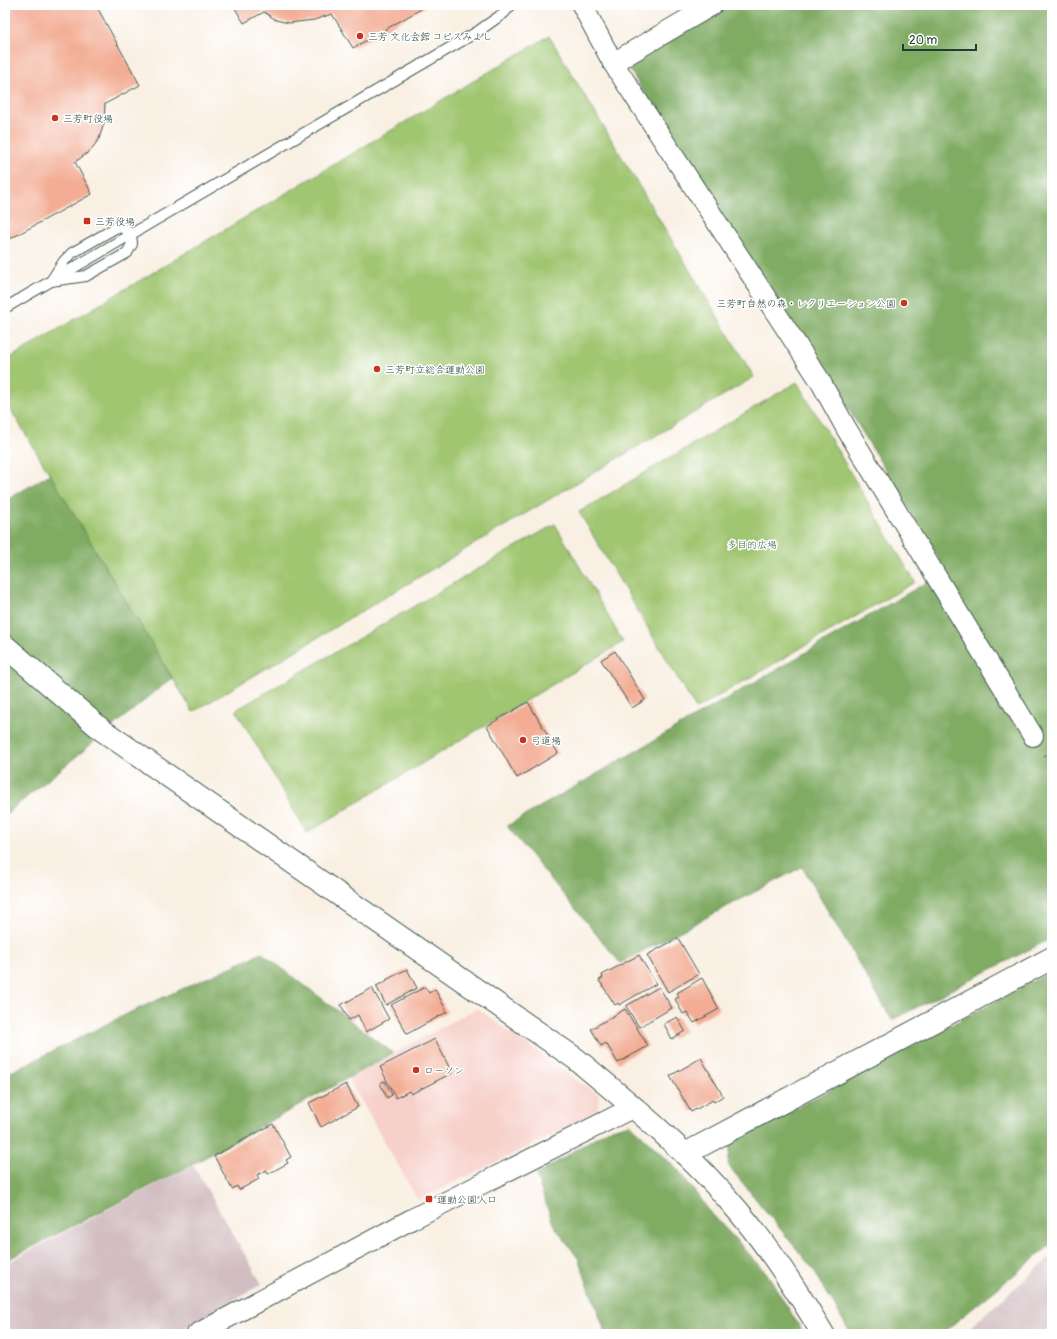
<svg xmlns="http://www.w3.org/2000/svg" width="1057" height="1339" font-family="Pangolin,'Klee One',sans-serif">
	<rect width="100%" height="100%" fill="#fff"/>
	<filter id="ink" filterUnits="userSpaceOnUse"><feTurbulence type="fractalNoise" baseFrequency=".025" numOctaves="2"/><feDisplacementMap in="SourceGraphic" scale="8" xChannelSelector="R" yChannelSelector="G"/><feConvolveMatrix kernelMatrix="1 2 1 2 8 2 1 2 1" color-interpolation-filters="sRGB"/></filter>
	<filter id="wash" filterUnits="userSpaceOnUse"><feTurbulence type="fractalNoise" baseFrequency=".012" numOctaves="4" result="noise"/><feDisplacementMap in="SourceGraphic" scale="16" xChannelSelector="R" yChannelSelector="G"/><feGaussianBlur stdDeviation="0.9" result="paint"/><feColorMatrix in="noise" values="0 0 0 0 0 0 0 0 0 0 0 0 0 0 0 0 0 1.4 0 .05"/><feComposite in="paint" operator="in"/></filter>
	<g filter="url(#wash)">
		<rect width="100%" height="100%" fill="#f9f0e3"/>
		<!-- built -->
		<path fill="#f7d0ca" d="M 477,1008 L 599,1096 L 597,1114 L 418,1200 L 348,1078 Z"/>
		<!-- industrial -->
		<g fill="#d2bec2">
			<path d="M 193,1165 L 262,1284 L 174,1334 L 5,1334 L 5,1264 Z"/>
			<path d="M 1052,1256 L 1052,1334 L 962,1334 Z"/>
		</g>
		<!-- green -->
		<g fill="#a0c671" stroke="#608252">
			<path d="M 549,36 L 754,377 L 193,712 L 5,400 L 5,361 Z"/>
			<path d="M 797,382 L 915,582 L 696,709 L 579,512 Z"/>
			<path d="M 555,524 L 623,642 L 307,833 L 236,710 Z"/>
		</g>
		<!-- forest -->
		<g fill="#80ab63" stroke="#50744c">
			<path d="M 725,5 L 1052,5 L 1052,938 L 892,1020 L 802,867 L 620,963 L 507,826 L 946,571 L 819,360 L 776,300 L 626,64 Z"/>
			<path d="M 50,474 L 172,678 L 5,815 L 5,501 Z"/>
			<path d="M 262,953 L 393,1053 L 193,1164 L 5,1261 L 5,1075 L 131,1012 Z"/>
			<path d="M 1052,971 L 1052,1244 L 941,1334 L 851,1334 L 813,1269 L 728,1165 L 731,1143 Z"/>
			<path d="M 630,1124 L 678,1170 L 711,1213 L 766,1272 L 804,1334 L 606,1334 L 578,1258 L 553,1224 L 536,1175 L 607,1130 Z"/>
		</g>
		<g id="blocks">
			<!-- building -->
			<g fill="#f3ad95">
				<path d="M 9,5 L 105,5 L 98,9 L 140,85 L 105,104 L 104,123 L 99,139 L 90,151 L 75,162 L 92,194 L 6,241 L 5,7 Z"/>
				<path d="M 233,5 L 428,5 L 353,48 L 332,14 L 314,20 L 289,23 L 276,20 L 264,12 L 244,23 Z"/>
				<path d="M 615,651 L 645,700 L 632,708 L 601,660 Z"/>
				<path d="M 528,702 L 558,753 L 517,778 L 487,726 Z"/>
				<path d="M 678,938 L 699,974 L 668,992 L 647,955 Z"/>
				<path d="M 639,955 L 656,984 L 619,1005 L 618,1003 L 615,1005 L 599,980 L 603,978 L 602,975 Z"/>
				<path d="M 407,969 L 417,988 L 386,1005 L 376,986 L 387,981 L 386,980 Z"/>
				<path d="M 702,978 L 719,1009 L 694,1023 L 687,1012 L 683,1014 L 675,999 L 679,997 L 677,993 Z"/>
				<path d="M 425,987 L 429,993 L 435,989 L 447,1012 L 407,1034 L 391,1005 Z"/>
				<path d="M 659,987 L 672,1008 L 639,1027 L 626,1006 Z"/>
				<path d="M 372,988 L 389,1019 L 366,1032 L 358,1015 L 349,1020 L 341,1005 Z"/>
				<path d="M 625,1009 L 648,1046 L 618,1063 L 606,1043 L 601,1046 L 591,1029 Z"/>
				<path d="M 677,1017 L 685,1031 L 672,1039 L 664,1024 Z"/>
				<path d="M 435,1039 L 452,1073 L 411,1094 L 409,1091 L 396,1098 L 380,1067 Z"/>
				<path d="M 701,1058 L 723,1096 L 714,1102 L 713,1100 L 691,1112 L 670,1076 Z"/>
				<path d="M 385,1081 L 392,1095 L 387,1098 L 380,1083 Z"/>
				<path d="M 346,1084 L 358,1107 L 321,1127 L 309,1103 Z"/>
				<path d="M 273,1124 L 291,1157 L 286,1160 L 288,1163 L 268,1174 L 266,1170 L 257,1175 L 259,1179 L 239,1190 L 237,1186 L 232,1189 L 214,1156 Z"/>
			</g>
		</g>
	</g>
	<g filter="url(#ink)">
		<use href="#blocks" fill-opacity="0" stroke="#40584e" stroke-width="1"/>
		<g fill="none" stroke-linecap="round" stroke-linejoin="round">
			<defs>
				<g id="lane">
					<path d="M 117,227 C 128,228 132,235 132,244 L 127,253 L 86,276 L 51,281 L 64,261 L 72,253 Z"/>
					<path d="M 5,308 L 477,32 L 504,13 L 511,5"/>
				</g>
				<g id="street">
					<path d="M 582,5 L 613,63 L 819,379 L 846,428 L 1033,736"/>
					<path d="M 613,63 L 712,5"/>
					<path d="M 197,1334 L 412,1219 L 634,1107"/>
				</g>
				<g id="secondary">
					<path d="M 5,646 L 102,730 L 576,1059 C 633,1106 691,1154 739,1212 C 771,1250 798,1292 823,1334"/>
					<path d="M 685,1154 L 1052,958"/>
				</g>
			</defs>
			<!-- lane casing -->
			<use href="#lane" stroke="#40584e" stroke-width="12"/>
			<!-- street casing -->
			<use href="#street" stroke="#40584e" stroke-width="22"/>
			<!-- secondary casing -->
			<use href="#secondary" stroke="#40584e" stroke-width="24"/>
			<!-- path -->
			<path stroke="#40584e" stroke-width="2.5" stroke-dasharray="1 3" stroke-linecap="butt" d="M 1045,755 L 1052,767"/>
			<!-- lane -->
			<use href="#lane" stroke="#fff" stroke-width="10"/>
			<!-- street -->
			<use href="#street" stroke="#fff" stroke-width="20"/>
			<!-- secondary -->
			<use href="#secondary" stroke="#fff" stroke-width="22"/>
		</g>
	</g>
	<!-- markers -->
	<g fill="#c8321e" stroke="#fff" stroke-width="1.5">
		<circle cx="360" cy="36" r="4"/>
		<circle cx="55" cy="118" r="4"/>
		<rect x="83" y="217" width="8" height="8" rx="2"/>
		<circle cx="904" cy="303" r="4"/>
		<circle cx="377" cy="369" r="4"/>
		<circle cx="523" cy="740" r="4"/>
		<circle cx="416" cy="1070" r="4"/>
		<rect x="425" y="1195" width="8" height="8" rx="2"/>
	</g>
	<g text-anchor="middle" stroke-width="3" stroke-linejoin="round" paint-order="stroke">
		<!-- poi labels -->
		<g font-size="10" fill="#1f3d34" stroke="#fff" text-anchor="start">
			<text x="368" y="40">三芳 文化会館 コピスみよし</text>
			<text x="63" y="122">三芳町役場</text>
			<text x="95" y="225">三芳役場</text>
			<text x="896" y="307" text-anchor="end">三芳町自然の森・レクリエーション公園</text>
			<text x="385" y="373">三芳町立総合運動公園</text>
			<text x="531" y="744">弓道場</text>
			<text x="424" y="1074">ローソン</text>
			<text x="437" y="1203">運動公園入口</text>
		</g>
		<!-- park labels -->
		<g font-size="10" fill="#3f5f43" stroke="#fff">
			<text x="752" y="548">多目的広場</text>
		</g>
	</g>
	<!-- margin -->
	<rect width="1057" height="1339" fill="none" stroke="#fff" stroke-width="20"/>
	<!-- scale -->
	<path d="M903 44v6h73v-6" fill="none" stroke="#1f3d34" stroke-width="2"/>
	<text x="909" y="44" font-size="12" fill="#1f3d34" stroke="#ffffff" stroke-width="3" paint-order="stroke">20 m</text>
</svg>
